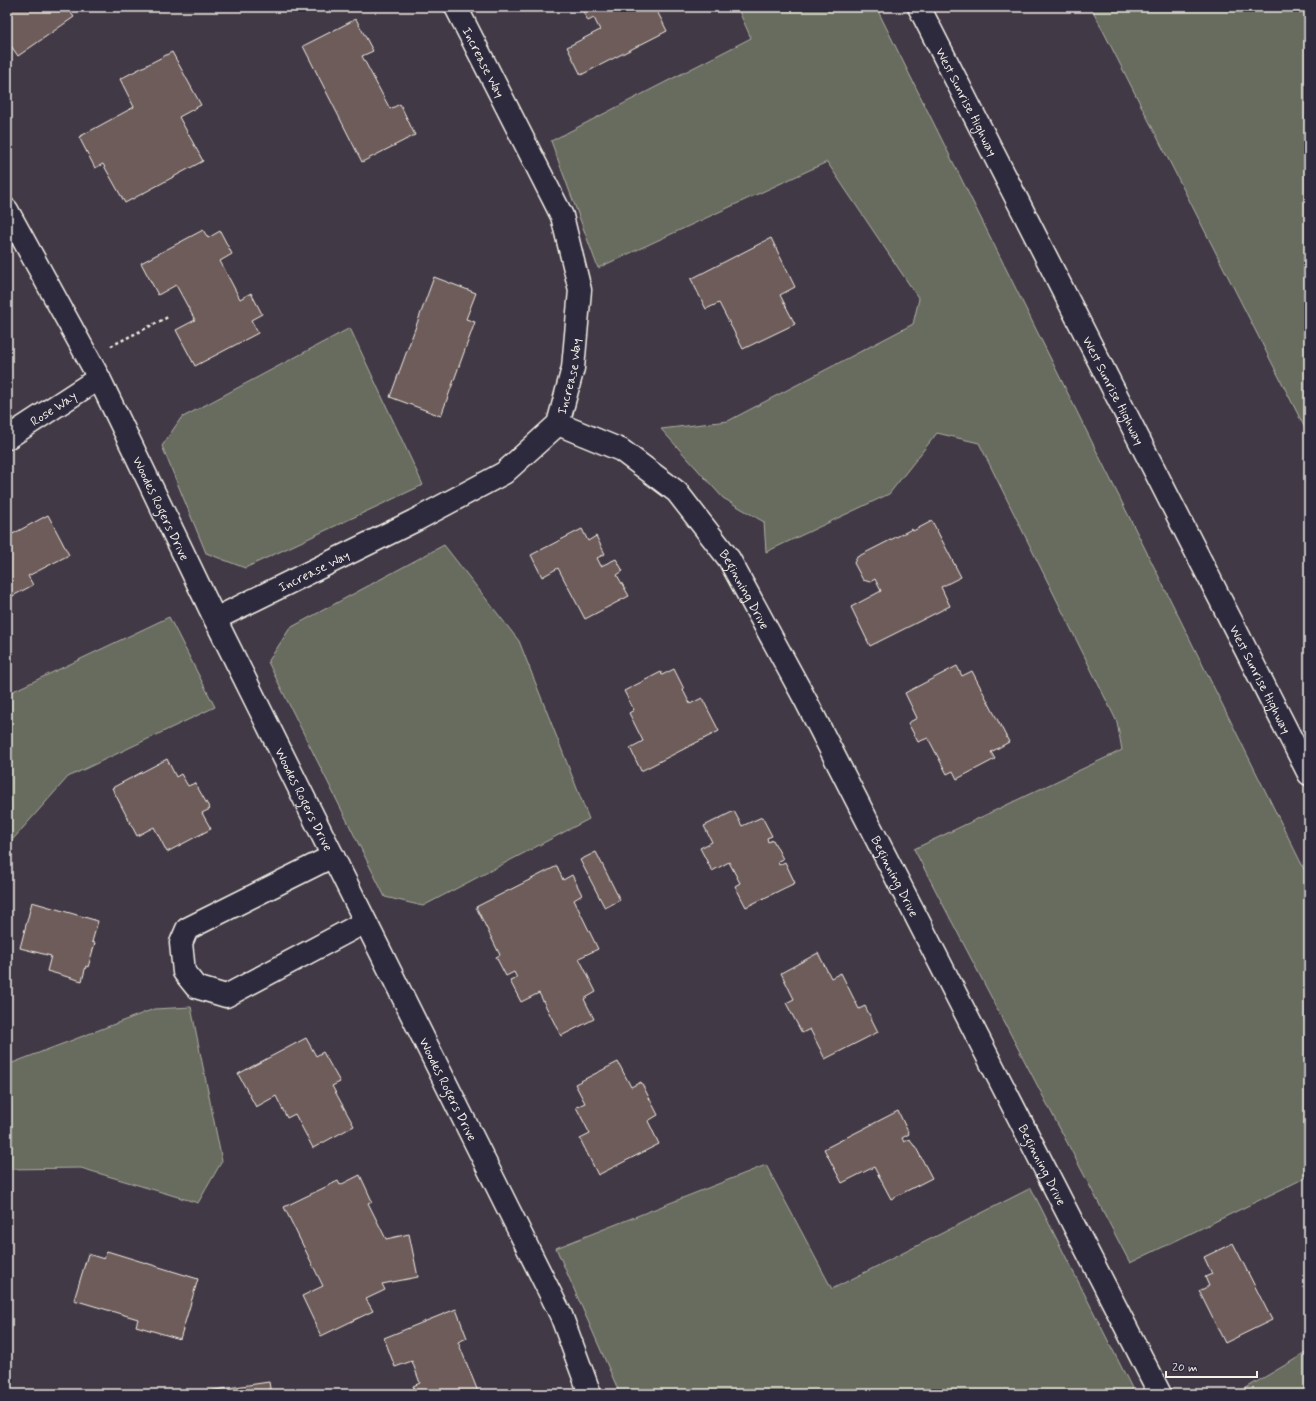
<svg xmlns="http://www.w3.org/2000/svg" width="1316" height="1401" font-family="Mynerve,sans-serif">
	<rect width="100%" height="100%" fill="#423946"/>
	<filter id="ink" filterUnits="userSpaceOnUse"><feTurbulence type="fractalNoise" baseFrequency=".025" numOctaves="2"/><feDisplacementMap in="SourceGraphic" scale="8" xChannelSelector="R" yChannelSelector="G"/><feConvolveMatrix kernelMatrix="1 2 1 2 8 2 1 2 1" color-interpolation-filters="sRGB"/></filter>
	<g filter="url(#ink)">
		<!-- green -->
		<g fill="#686c5f" stroke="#aeaea4">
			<path d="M 737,7 L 876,7 L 1309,879 L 1309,1176 L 1130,1263 L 914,849 L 1122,750 L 1117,722 L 979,443 L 937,433 L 889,494 L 766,552 L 764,522 L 723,498 L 661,429 L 728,421 L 913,324 L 919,299 L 827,162 L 598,268 L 551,141 L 751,38 Z"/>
			<path d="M 1091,7 L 1309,7 L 1309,436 Z"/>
			<path d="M 350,328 L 423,485 L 245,568 L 206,553 L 162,446 L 181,418 Z"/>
			<path d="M 444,545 L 519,641 L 589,819 L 423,906 L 385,897 L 268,662 L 290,628 Z"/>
			<path d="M 169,617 L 215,707 L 68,777 L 7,846 L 7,694 Z"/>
			<path d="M 191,1007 L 222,1161 L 198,1203 L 81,1168 L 7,1169 L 7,1065 L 154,1009 Z"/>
			<path d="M 766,1165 L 832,1289 L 1031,1188 L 1135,1394 L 620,1394 L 556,1248 Z"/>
			<path d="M 1309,1351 L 1309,1394 L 1236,1394 Z"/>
		</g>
		<!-- building -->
		<g fill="#6d5c5a" stroke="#f4f1e8">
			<path d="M 7,7 L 67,7 L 74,17 L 18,56 L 7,40 L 7,21 L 9,20 L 7,17 Z"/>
			<path d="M 581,7 L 643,7 L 644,9 L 647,7 L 655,7 L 667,31 L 581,75 L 567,47 L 600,30 L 594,18 L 588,21 Z"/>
			<path d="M 356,19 L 373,51 L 362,56 L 390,109 L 400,104 L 415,135 L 362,162 L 303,46 Z"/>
			<path d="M 172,52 L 201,105 L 179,117 L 203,161 L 125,203 L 103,164 L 95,168 L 79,137 L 134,107 L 120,79 Z"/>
			<path d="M 203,230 L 208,238 L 220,231 L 232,254 L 220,261 L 240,299 L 251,293 L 262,314 L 251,320 L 258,333 L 195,366 L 176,330 L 195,320 L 176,285 L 158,295 L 141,263 Z"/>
			<path d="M 771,238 L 795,287 L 780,295 L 795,324 L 743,349 L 719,303 L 706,309 L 691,279 Z"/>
			<path d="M 434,277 L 476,293 L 466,319 L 475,322 L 441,416 L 390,397 Z"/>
			<path d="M 48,515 L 69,555 L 28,576 L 33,585 L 7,599 L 7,537 Z"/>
			<path d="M 932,521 L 961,577 L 941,587 L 950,606 L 870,646 L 851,607 L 881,591 L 875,579 L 870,582 L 863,580 L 854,563 L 857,557 L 912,529 L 913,531 Z"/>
			<path d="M 582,529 L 588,541 L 596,536 L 605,554 L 597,558 L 601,566 L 616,559 L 623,571 L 617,575 L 629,596 L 585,619 L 558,568 L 542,577 L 531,555 Z"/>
			<path d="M 957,666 L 962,676 L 972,671 L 1009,742 L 991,752 L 995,759 L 957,779 L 953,771 L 947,774 L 928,738 L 918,742 L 908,723 L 917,718 L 905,693 Z"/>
			<path d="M 674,669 L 684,689 L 683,690 L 690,704 L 702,698 L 719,731 L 641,771 L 630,748 L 643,741 L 629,713 L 634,710 L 624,691 L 661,672 L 662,675 Z"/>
			<path d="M 167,759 L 176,777 L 181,774 L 188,786 L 195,783 L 210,809 L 202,813 L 211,829 L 167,852 L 154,827 L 137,836 L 112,788 Z"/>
			<path d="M 734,811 L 742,826 L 762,817 L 772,836 L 767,838 L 768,842 L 773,840 L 783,859 L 778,861 L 779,865 L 785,862 L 795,883 L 746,907 L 735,886 L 740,883 L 729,862 L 712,871 L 700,848 L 712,842 L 704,826 Z"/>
			<path d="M 596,852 L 620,900 L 605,908 L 580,860 Z"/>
			<path d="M 557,866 L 563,880 L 572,875 L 582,895 L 574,900 L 598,949 L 579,958 L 596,992 L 584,999 L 594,1019 L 561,1036 L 539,993 L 521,1002 L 510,981 L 517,978 L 514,972 L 506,976 L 496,957 L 500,955 L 476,907 Z"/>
			<path d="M 32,902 L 98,921 L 92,942 L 95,943 L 88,967 L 86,966 L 82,981 L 47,971 L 51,956 L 20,948 Z"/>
			<path d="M 818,953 L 831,978 L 841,973 L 859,1009 L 865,1006 L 878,1032 L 825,1059 L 810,1029 L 802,1033 L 786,1003 L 794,999 L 781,973 Z"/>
			<path d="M 306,1038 L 316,1056 L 323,1052 L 340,1082 L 332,1086 L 354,1126 L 313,1148 L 295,1114 L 287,1118 L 276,1096 L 256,1107 L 238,1074 Z"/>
			<path d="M 618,1062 L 631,1087 L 641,1082 L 658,1115 L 648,1121 L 659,1144 L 598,1175 L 580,1139 L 590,1134 L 576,1107 L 585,1103 L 575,1084 Z"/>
			<path d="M 898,1111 L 909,1134 L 902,1138 L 904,1142 L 910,1139 L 914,1146 L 915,1146 L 932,1178 L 891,1199 L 874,1167 L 842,1183 L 824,1149 Z"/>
			<path d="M 360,1175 L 372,1201 L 368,1203 L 386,1239 L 409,1234 L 418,1277 L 382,1284 L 385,1290 L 366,1299 L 373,1311 L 321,1336 L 302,1296 L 323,1286 L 284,1207 L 338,1181 L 340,1185 Z"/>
			<path d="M 1233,1243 L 1272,1320 L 1225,1343 L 1199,1291 L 1209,1286 L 1205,1277 L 1212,1274 L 1204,1257 Z"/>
			<path d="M 107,1251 L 198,1279 L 180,1339 L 136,1326 L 138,1319 L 74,1300 L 88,1254 L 104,1259 Z"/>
			<path d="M 456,1309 L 467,1338 L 458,1342 L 479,1394 L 416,1394 L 413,1386 L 420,1383 L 412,1361 L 395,1367 L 384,1338 Z"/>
			<path d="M 269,1382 L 271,1394 L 187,1394 Z"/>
		</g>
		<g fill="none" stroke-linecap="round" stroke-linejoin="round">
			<defs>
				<g id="minor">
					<path id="s1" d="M 7,210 L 99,378 L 215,619 L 561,1315 L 590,1394"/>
					<path id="s2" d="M 558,424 L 621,450 L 677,492 L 729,559 L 806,701 L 1160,1394"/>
					<path id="s3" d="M 7,438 L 99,378"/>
					<path id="s4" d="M 215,619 L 414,521 L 504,473 L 558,424 L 573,368 L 580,290 L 562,216 L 456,7"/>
					<path d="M 333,856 L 187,929 L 181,943 L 184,972 L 196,987 L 226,996 L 365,922"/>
				</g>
				<g id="major">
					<path id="s5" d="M 919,7 L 1309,774"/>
				</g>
			</defs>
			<!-- minor casing -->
			<use href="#minor" stroke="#f4f1e8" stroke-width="25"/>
			<!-- major casing -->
			<use href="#major" stroke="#f4f1e8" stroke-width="25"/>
			<!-- path -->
			<path stroke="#f4f1e8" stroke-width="2.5" stroke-dasharray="3 3" stroke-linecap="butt" d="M 111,346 L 168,317"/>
			<!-- minor -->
			<use href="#minor" stroke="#2f2a3d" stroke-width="22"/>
			<!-- major -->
			<use href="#major" stroke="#2f2a3d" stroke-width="22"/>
		</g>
	</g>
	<g text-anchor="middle" stroke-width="3" stroke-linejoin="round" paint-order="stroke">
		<!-- street labels -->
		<g font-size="13" fill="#f4f1e8" stroke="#2f2a3d">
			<text transform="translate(484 62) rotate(63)" y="5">Increase Way</text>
			<text dy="5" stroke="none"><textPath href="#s5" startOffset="106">West Sunrise Highway</textPath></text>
			<text dy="5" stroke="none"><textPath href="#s4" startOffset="446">Increase Way</textPath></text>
			<text dy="5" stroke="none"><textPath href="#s5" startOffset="430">West Sunrise Highway</textPath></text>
			<text dy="5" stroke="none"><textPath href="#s3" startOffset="55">Rose Way</textPath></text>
			<text dy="5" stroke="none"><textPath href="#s1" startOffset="336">Woodes Rogers Drive</textPath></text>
			<text dy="5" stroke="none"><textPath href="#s4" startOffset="110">Increase Way</textPath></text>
			<text dy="5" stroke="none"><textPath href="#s2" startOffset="257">Beginning Drive</textPath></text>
			<text dy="5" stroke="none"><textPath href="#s5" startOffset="754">West Sunrise Highway</textPath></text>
			<text dy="5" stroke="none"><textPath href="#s1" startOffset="660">Woodes Rogers Drive</textPath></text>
			<text dy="5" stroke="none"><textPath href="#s2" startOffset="581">Beginning Drive</textPath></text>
			<text dy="5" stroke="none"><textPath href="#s1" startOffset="984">Woodes Rogers Drive</textPath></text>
			<text dy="5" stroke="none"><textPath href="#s2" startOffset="905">Beginning Drive</textPath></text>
		</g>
	</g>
	<!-- margin -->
	<rect width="1316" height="1401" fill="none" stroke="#2f2a3d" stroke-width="24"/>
	<rect x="12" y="12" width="1292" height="1377" fill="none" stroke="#f4f1e8" stroke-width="1.5" filter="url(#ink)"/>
	<!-- scale -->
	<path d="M1166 1371v6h91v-6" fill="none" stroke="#f4f1e8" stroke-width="2"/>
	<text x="1172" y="1371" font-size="12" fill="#f4f1e8" stroke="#2f2a3d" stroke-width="3" paint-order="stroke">20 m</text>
</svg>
